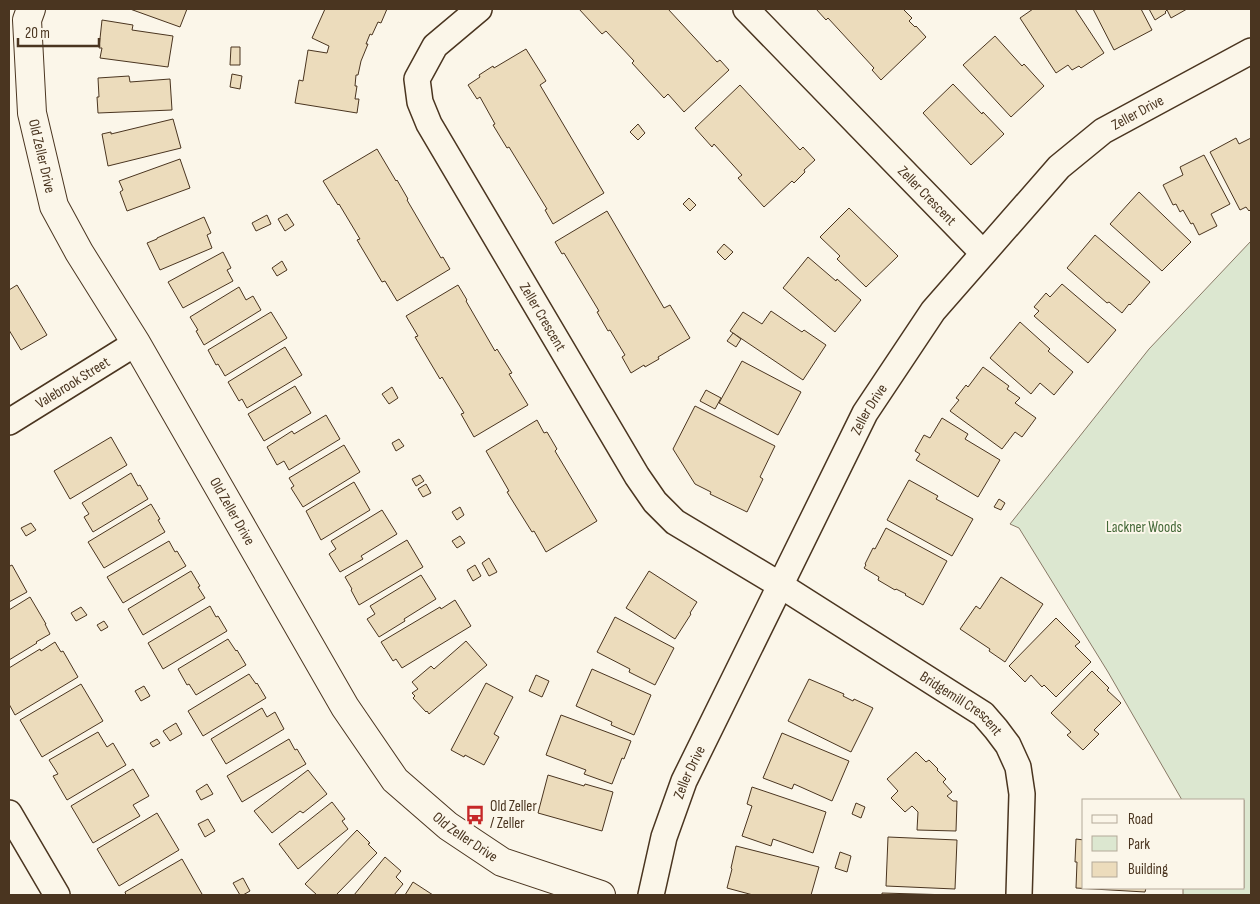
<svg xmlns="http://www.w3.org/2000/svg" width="1260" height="904" font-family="'Sofia Sans Condensed',sans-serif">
	<rect width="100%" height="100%" fill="#fbf6e9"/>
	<!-- green -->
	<path fill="#dce7d0" stroke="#887966" d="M 1251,241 L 1251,895 L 1183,895 L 1183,888 L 1244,888 L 1244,800 L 1182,800 L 1108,672 L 1019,528 L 1010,524 L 1149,349 Z"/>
	<!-- building -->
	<g fill="#ecdcbc" stroke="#4a3520">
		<path d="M 130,9 L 187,9 L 180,27 Z"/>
		<path d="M 325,9 L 387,9 L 381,23 L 378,22 L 372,35 L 370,34 L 366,44 L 368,44 L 361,61 L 358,75 L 356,75 L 355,86 L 357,86 L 355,99 L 359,99 L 357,113 L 295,103 L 299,80 L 303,81 L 308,50 L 327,53 L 329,46 L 312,38 Z"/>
		<path d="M 579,9 L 668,9 L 717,62 L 720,60 L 729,70 L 684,112 L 668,94 L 664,98 L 632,63 L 634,61 L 606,31 L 602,34 Z"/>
		<path d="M 816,9 L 903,9 L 912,18 L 909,21 L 915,27 L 916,26 L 926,37 L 881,80 L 872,70 L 874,68 L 828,18 L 826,20 Z"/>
		<path d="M 1033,9 L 1075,9 L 1104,53 L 1081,68 L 1079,66 L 1072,70 L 1068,65 L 1056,73 L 1020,18 Z"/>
		<path d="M 1093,9 L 1141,9 L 1152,30 L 1114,50 Z"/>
		<path d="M 1149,9 L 1187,9 L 1171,18 L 1167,10 L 1165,12 L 1166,13 L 1155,20 Z"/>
		<path d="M 102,20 L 133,25 L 132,30 L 173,36 L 168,67 L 100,58 L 102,48 L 99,48 Z"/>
		<path d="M 995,36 L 1022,66 L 1024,64 L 1044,86 L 1011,117 L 963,65 Z"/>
		<path d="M 231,47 L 240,47 L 240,65 L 230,65 Z"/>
		<path d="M 526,49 L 546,81 L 540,85 L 604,193 L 553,224 L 545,210 L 547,209 L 509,147 L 507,148 L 493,125 L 495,124 L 480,97 L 477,99 L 468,85 L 480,77 L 479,75 L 493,66 L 494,68 Z"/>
		<path d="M 232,74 L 242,76 L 240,89 L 230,87 Z"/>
		<path d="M 129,76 L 130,82 L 170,79 L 172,110 L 98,113 L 97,97 L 99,97 L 98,78 Z"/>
		<path d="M 953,84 L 982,114 L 983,112 L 1004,134 L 971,165 L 923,113 Z"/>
		<path d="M 740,85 L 800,150 L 803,147 L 815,160 L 804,170 L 805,172 L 794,183 L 792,181 L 764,207 L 738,178 L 742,175 L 714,144 L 712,147 L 695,128 Z"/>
		<path d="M 173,119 L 181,148 L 108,166 L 102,134 L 111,132 L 111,134 Z"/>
		<path d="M 638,124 L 645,133 L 638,140 L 630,132 Z"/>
		<path d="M 1236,138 L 1239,144 L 1251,138 L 1251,209 L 1249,211 L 1246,207 L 1240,210 L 1210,152 Z"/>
		<path d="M 377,149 L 396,181 L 397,180 L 408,199 L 407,200 L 441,258 L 443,257 L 450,269 L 397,301 L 385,281 L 382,282 L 357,240 L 360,239 L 339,204 L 338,205 L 323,181 Z"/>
		<path d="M 1204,155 L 1230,204 L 1211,214 L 1217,226 L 1199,235 L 1193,223 L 1191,224 L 1183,210 L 1180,212 L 1176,204 L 1173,205 L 1163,185 L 1183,175 L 1180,167 Z"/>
		<path d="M 180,159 L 190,188 L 127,211 L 120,192 L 123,190 L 119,181 Z"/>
		<path d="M 1139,192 L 1191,242 L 1162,271 L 1110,224 Z"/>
		<path d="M 689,198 L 696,205 L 690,211 L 683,204 Z"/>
		<path d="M 849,208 L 898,256 L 866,287 L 837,259 L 840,256 L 820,237 Z"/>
		<path d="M 607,211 L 664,308 L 670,305 L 690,338 L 658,357 L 659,359 L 645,367 L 644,365 L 631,373 L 622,357 L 625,355 L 610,330 L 608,331 L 597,312 L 599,311 L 564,253 L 562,254 L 555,242 Z"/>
		<path d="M 287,214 L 294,225 L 285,231 L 278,219 Z"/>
		<path d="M 267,215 L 271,224 L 256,231 L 252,223 Z"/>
		<path d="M 204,217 L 211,233 L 207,235 L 212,248 L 160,270 L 147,243 L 157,239 L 157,238 Z"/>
		<path d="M 1095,235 L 1150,282 L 1130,305 L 1129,304 L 1122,313 L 1109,302 L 1107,303 L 1067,268 Z"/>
		<path d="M 724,244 L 733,252 L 725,260 L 717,252 Z"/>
		<path d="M 223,252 L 231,268 L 227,270 L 233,281 L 183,308 L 168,282 Z"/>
		<path d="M 808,257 L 836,281 L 837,279 L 861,300 L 835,332 L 783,288 Z"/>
		<path d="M 282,261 L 287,270 L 277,276 L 272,268 Z"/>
		<path d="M 1062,284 L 1116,330 L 1088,363 L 1034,316 L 1039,311 L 1034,307 L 1046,293 L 1050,297 Z"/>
		<path d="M 17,285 L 47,335 L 21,350 L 9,330 L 9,290 Z"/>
		<path d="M 458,285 L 467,300 L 466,301 L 495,351 L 497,349 L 512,373 L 509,374 L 528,405 L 474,437 L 461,414 L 464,413 L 442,377 L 440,379 L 415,337 L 418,336 L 406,316 Z"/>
		<path d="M 239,287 L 246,300 L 253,296 L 261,310 L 204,345 L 196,331 L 198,330 L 190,317 Z"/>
		<path d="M 771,311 L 802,332 L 804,330 L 826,345 L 803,380 L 730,331 L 743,312 L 762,324 Z"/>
		<path d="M 271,312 L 287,338 L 225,376 L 218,364 L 216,365 L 208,350 Z"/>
		<path d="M 1020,322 L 1050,349 L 1048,351 L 1073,372 L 1054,395 L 1040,383 L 1031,394 L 990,358 Z"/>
		<path d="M 733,333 L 741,339 L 736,347 L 727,341 Z"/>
		<path d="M 285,347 L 302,375 L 247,408 L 242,399 L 239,401 L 228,382 Z"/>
		<path d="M 742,361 L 801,392 L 778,435 L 719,403 Z"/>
		<path d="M 983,367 L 1009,386 L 1007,389 L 1020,398 L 1015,403 L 1036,418 L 1022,437 L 1015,432 L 1002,449 L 950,411 L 959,400 L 956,398 L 966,385 L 968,387 Z"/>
		<path d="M 295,386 L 311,413 L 264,441 L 248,414 Z"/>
		<path d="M 392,387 L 398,398 L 389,404 L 382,394 Z"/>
		<path d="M 706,390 L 721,398 L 715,409 L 700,401 Z"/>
		<path d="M 695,406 L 775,446 L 760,477 L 763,479 L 747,512 L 710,494 L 711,492 L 695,484 L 673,449 Z"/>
		<path d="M 326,415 L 340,439 L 289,470 L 284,461 L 277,465 L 267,447 L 292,431 L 294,434 Z"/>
		<path d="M 942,418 L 968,434 L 965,439 L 1000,460 L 978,497 L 916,460 L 920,454 L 915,451 L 924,435 L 930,438 Z"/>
		<path d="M 537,420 L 544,433 L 547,432 L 557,449 L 555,451 L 597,521 L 546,552 L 534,531 L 532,532 L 507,492 L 509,491 L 486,451 Z"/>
		<path d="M 111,437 L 127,465 L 70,499 L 54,471 Z"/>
		<path d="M 399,439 L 404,446 L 396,451 L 392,443 Z"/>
		<path d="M 344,445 L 360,472 L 303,507 L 291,488 L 294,486 L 289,478 Z"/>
		<path d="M 131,473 L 138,486 L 140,485 L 148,499 L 93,532 L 84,517 L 89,514 L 82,503 Z"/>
		<path d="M 420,475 L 424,481 L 416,486 L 412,479 Z"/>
		<path d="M 909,480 L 938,496 L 936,499 L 973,519 L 952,556 L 887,520 Z"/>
		<path d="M 354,482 L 370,510 L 321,540 L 306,511 Z"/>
		<path d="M 426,484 L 431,493 L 423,497 L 418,489 Z"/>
		<path d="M 999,499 L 1005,503 L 1001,510 L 994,507 Z"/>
		<path d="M 151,504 L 160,519 L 158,520 L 165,532 L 104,568 L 88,542 Z"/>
		<path d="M 460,507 L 464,515 L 457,520 L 452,512 Z"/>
		<path d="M 382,510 L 397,534 L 361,556 L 363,559 L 340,572 L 329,554 L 336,549 L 331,541 Z"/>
		<path d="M 31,523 L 36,530 L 26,536 L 21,528 Z"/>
		<path d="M 886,528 L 947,561 L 923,605 L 905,595 L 906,594 L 896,589 L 895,590 L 878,580 L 879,577 L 864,568 L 866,565 L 865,564 L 873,548 L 875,549 Z"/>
		<path d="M 460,536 L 465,543 L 457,548 L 452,541 Z"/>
		<path d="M 407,540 L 423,567 L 359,605 L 351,590 L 352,589 L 345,577 Z"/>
		<path d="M 169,541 L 175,552 L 177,551 L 186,566 L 123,603 L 107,577 Z"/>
		<path d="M 489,558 L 497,572 L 489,576 L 482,563 Z"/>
		<path d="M 9,564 L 10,566 L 12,565 L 27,592 L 9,602 Z"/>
		<path d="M 475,565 L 481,576 L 473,581 L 467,570 Z"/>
		<path d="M 191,571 L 200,586 L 198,587 L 205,598 L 143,635 L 128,609 Z"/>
		<path d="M 649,571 L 697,602 L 690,613 L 691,614 L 675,639 L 626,608 Z"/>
		<path d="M 421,575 L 436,599 L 404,619 L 405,621 L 379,637 L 367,619 L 375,614 L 370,606 Z"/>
		<path d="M 1001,577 L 1043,604 L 1005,662 L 989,651 L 990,649 L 960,629 L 976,606 L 980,609 Z"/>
		<path d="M 30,597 L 46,624 L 45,624 L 50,634 L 36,642 L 37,643 L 9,660 L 9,610 Z"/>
		<path d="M 455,600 L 471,626 L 402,668 L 396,659 L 393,661 L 381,642 L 440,607 L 441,609 Z"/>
		<path d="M 210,606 L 216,617 L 218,616 L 227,631 L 163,669 L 148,643 Z"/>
		<path d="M 81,607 L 87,615 L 76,621 L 71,613 Z"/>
		<path d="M 615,617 L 674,648 L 655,685 L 629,672 L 630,669 L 597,652 Z"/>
		<path d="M 1056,618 L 1080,642 L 1075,646 L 1091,662 L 1056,697 L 1044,685 L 1042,687 L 1031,675 L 1025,682 L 1009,666 Z"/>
		<path d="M 104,621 L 108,627 L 101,631 L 97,625 Z"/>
		<path d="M 228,639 L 236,651 L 237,650 L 246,665 L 196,695 L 189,684 L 187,685 L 178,669 Z"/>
		<path d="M 466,641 L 487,665 L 429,714 L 427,711 L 426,712 L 413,698 L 415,696 L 412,693 L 418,689 L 412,682 L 431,666 L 434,669 Z"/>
		<path d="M 55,642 L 61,652 L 63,651 L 78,677 L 15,715 L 9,704 L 9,668 L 40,649 L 41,651 Z"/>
		<path d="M 592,669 L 651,695 L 634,735 L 611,725 L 612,722 L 576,706 Z"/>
		<path d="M 1092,671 L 1109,688 L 1107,690 L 1121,703 L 1094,730 L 1099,734 L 1083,750 L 1067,735 L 1071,732 L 1051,713 Z"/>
		<path d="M 249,674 L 256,684 L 257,683 L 266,698 L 203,736 L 188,711 Z"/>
		<path d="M 536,675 L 549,681 L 542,697 L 529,691 Z"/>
		<path d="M 809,679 L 844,694 L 843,696 L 853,701 L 854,699 L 873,708 L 851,752 L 788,721 Z"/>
		<path d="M 486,683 L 513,697 L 494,734 L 499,737 L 484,765 L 465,755 L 464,757 L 451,750 Z"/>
		<path d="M 81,684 L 103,721 L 42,757 L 20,720 Z"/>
		<path d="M 144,686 L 150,696 L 141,701 L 135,691 Z"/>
		<path d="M 262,708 L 267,717 L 275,712 L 284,729 L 226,764 L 211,739 Z"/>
		<path d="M 561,715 L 631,741 L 624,759 L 622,758 L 612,784 L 584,774 L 586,770 L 546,755 Z"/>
		<path d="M 176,723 L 182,734 L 170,741 L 163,731 Z"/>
		<path d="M 98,732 L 107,747 L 113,743 L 126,765 L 67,800 L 53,776 L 58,774 L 49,760 Z"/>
		<path d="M 782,733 L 849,761 L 832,801 L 794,784 L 792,789 L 763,778 Z"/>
		<path d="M 157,739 L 160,743 L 153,747 L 150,743 Z"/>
		<path d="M 289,739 L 295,750 L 297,749 L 306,764 L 242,802 L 227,776 Z"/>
		<path d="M 916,752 L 926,762 L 929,760 L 938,769 L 937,770 L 946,779 L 943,782 L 952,792 L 947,796 L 953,801 L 957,801 L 956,831 L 917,830 L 918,812 L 912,806 L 905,812 L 891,798 L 898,791 L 887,779 Z"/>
		<path d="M 133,769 L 149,796 L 133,805 L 140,816 L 93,843 L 71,806 Z"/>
		<path d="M 308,770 L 327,794 L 303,813 L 300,811 L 272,833 L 254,811 Z"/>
		<path d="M 548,775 L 584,786 L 585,784 L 613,792 L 602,831 L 538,813 Z"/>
		<path d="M 207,784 L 213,794 L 201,800 L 196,791 Z"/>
		<path d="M 752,787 L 826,812 L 813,853 L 773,839 L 771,846 L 742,836 L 752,806 L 747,804 Z"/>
		<path d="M 332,802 L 345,819 L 342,821 L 348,829 L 298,869 L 279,844 Z"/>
		<path d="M 856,803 L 865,807 L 861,818 L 852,814 Z"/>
		<path d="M 157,813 L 179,850 L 119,886 L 97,849 Z"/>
		<path d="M 208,819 L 215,831 L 205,837 L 198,824 Z"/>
		<path d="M 357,830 L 370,843 L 368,844 L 377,853 L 336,895 L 317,895 L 305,884 Z"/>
		<path d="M 888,837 L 957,840 L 955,889 L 886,886 Z"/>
		<path d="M 1076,839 L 1084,840 L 1084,888 L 1146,888 L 1145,892 L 1076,888 L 1077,862 L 1075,862 Z"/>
		<path d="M 736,846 L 819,867 L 811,895 L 753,895 L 727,888 L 732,869 L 731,868 Z"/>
		<path d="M 840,852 L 851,856 L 847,872 L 835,868 Z"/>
		<path d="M 385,857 L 401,871 L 396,877 L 403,884 L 394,895 L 354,895 Z"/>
		<path d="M 182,859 L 202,894 L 200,895 L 126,895 L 125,892 Z"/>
		<path d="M 243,878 L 250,891 L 243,895 L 240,895 L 233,883 Z"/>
		<path d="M 413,882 L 433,895 L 405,895 Z"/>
		<path d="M 882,893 L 952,895 L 882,895 Z"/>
	</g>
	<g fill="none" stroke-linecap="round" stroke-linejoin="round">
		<defs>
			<g id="minor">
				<path id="s1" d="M 479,9 L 435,46 L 417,79 L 420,102 L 429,124 L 637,476 L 655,502 L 675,522 L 780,585 L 983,714 L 996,729 L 1008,745 L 1018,767 L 1022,794 L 1019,895"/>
				<path id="s2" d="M 746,9 L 983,253"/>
				<path id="s3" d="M 9,422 L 136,343"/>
				<path d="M 9,813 L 57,895"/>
				<path id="s4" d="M 651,895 L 664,837 L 684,781 L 865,413 L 933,311 L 1059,167 L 1103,131 L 1251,51"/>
			</g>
			<g id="tertiary">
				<path id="s5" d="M 31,9 L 27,20 L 32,113 L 54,206 L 79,252 L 136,343 L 345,707 L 395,780 L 448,826 L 502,862 L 601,895"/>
			</g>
		</defs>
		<!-- minor casing -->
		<use href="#minor" stroke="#4a3520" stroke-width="28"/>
		<!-- tertiary casing -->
		<use href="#tertiary" stroke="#4a3520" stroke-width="30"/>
		<!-- minor -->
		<use href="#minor" stroke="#fbf6e9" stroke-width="25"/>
		<!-- tertiary -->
		<use href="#tertiary" stroke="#fbf6e9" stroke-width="28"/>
	</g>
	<!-- icons -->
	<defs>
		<symbol id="bus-bare" viewBox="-9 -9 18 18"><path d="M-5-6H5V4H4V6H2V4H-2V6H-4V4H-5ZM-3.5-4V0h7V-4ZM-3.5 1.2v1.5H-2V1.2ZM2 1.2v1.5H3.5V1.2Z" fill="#c62828" stroke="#fbf6e9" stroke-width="2.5" paint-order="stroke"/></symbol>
	</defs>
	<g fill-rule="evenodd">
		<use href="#bus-bare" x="461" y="801" width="28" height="28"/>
	</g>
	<g text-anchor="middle" stroke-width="4" stroke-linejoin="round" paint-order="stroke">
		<!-- street labels -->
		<g font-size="15" fill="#4a3520" stroke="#fbf6e9">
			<text dy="5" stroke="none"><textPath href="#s4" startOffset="939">Zeller Drive</textPath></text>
			<text dy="5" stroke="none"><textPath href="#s5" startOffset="149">Old Zeller Drive</textPath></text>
			<text dy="5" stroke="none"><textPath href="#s2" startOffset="260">Zeller Crescent</textPath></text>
			<text dy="5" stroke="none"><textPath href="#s1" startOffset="366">Zeller Crescent</textPath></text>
			<text dy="5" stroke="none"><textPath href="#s3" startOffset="75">Valebrook Street</textPath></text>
			<text dy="5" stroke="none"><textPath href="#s4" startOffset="534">Zeller Drive</textPath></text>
			<text dy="5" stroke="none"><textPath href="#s5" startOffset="554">Old Zeller Drive</textPath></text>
			<text dy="5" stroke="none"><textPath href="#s1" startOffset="950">Bridgemill Crescent</textPath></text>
			<text dy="5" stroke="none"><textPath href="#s4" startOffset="129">Zeller Drive</textPath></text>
			<text dy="5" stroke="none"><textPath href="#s5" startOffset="959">Old Zeller Drive</textPath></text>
		</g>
		<!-- park labels -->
		<g font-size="15" fill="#436837" stroke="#fbf6e9">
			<text x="1144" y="532">Lackner Woods</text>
		</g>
		<!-- poi labels -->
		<g font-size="15" fill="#4a3520" stroke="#fbf6e9" text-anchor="start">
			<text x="490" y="811">Old Zeller<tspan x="490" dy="17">/ Zeller</tspan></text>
		</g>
	</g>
	<!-- border -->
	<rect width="1260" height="904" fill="none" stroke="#4a3520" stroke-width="20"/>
	<!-- legend -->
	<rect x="1082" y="799" width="162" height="90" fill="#fbf6e9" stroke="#b4a999"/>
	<rect x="1092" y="815" width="25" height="8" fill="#fbf6e9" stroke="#b4a999"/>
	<text x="1128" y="824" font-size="15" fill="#4a3520">Road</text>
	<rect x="1092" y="836" width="25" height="15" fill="#dce7d0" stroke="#b4a999"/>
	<text x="1128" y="849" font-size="15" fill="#4a3520">Park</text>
	<rect x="1092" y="862" width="25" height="15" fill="#ecdcbc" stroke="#b4a999"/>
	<text x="1128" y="874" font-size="15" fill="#4a3520">Building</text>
	<!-- scale -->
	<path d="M18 38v8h81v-8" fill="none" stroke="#4a3520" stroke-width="2.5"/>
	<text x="25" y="38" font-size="15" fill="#4a3520" stroke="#fbf6e9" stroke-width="4" paint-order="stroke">20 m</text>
</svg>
